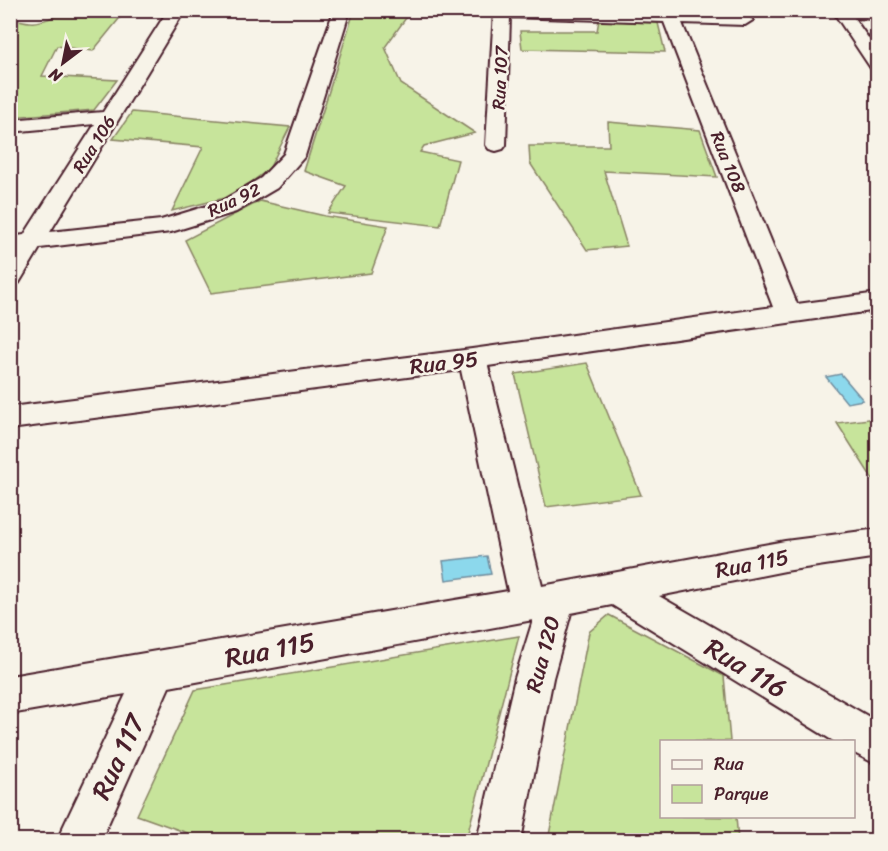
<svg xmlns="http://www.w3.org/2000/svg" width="888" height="851" font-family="Sriracha,sans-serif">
	<rect width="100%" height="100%" fill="#f7f3e8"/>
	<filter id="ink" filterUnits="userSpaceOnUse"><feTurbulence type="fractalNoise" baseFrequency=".0167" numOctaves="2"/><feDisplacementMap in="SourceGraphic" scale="12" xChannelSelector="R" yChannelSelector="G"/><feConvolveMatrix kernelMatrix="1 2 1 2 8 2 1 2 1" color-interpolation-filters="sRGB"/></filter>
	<g filter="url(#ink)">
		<!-- green -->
		<g fill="#c7e49b" stroke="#888263" stroke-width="1.5">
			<path d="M 63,11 L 159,11 L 157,13 L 123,14 L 93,51 L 57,46 L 42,76 L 117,80 L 94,110 L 11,117 L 11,21 C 18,18 22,22 30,22 C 39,23 57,17 63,11 Z"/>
			<path d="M 354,11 L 411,11 L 385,47 L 401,84 L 475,133 L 424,146 L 420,152 L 458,160 L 440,226 L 328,213 L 346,186 L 304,171 Z"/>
			<path d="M 599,20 L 658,23 L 665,52 L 522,49 L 520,31 L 597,31 Z"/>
			<path d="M 132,112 L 290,127 L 269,169 L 233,196 L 172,211 L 203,147 L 113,139 Z"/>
			<path d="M 608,122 L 700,130 L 717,177 L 604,171 L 627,246 L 587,250 L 530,163 L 529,146 L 609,146 Z"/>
			<path d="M 260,201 L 325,216 L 388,226 L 371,273 L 211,293 L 185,240 Z"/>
			<path d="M 587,363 L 641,495 L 546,507 L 515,374 Z"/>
			<path d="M 877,418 L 878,418 L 877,486 L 837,423 Z"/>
			<path d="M 609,615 L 724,676 L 730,741 L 662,742 L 662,816 L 736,817 L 738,840 L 548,840 L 589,632 Z"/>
			<path d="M 519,636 L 466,840 L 207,840 L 137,815 L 195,690 Z"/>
		</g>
		<!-- water -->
		<g fill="#8cd8ec" stroke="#728e9f" stroke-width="1.5">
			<path d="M 841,374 L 863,400 L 847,403 L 826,377 Z"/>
			<path d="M 487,556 L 491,574 L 446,580 L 443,561 Z"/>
		</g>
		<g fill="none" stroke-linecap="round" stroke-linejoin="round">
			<defs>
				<g id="minor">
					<path d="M 168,10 L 185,10 L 50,232 L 161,220 L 220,202 L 261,178 L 284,154 L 334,10 L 350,10 L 305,156 L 277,188 L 236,212 L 171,232 L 40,248 L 19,283 L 10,285 L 10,257 L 14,251 L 10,251 L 10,237 L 24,235 L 95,124 L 10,132 L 10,120 L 103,112 Z"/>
					<path d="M 494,10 L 676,10 L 677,13 L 745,15 L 753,20 L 745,25 L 682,23 L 797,304 L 878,293 L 878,310 L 488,366 L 542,586 L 785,541 L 878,529 L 878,557 L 785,571 L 659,596 L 878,722 L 878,765 L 854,753 L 854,742 L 835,742 L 612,605 L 571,613 L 553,678 L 521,840 L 477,840 L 515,678 L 533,620 L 169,687 L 101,840 L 57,840 L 126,694 L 10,714 L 10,676 L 508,591 L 461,370 L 10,429 L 10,407 L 472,349 L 773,307 L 664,22 L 510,17 L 506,145 L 503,149 L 496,151 L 489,149 L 486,145 Z"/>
					<path d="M 832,10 L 878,10 L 878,19 L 854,18 L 878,52 L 878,71 L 872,70 Z"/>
				</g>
			</defs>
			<!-- minor casing -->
			<use href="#minor" stroke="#4a1f2b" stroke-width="4"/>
			<!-- minor -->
			<use href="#minor" fill="#f7f3e8" fill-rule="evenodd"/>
		</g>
	</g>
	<g text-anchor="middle" stroke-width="5" stroke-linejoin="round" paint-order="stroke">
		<!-- far-street labels -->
		<g font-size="18" fill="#4a1f2b" stroke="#f7f3e8">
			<text transform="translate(500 78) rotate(-87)" y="6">Rua 107</text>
			<text transform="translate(94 144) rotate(-58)" y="6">Rua 106</text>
			<text transform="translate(728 162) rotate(68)" y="6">Rua 108</text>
			<text transform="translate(234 200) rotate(-25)" y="6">Rua 92</text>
		</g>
		<!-- street labels -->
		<g font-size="22" fill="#4a1f2b" stroke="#f7f3e8">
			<text transform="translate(444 362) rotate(-7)" y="8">Rua 95</text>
			<text transform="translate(752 563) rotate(-11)" y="8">Rua 115</text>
			<text transform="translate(542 654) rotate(-75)" y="8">Rua 120</text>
		</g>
		<!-- near-street labels -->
		<g font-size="27" fill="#4a1f2b" stroke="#f7f3e8">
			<text transform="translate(270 650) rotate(-11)" y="9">Rua 115</text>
			<text transform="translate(746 668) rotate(31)" y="9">Rua 116</text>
			<text transform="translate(118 757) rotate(-65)" y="9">Rua 117</text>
		</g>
	</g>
	<!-- margin -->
	<rect width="888" height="851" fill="none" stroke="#f7f3e8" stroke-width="36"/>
	<rect x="18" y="18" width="852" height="815" fill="none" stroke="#4a1f2b" stroke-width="2" filter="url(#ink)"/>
	<!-- legend -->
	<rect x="660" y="740" width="195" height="78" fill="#f7f3e8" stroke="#b29e9c" stroke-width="1.5"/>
	<rect x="672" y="760" width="30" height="9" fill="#f7f3e8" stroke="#b29e9c" stroke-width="1.5"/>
	<text x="714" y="770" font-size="18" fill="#4a1f2b">Rua</text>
	<rect x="672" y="785" width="30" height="18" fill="#c7e49b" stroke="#b29e9c" stroke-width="1.5"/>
	<text x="714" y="800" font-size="18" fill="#4a1f2b">Parque</text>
	<!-- north arrow -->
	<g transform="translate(63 63) rotate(212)" stroke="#f7f3e8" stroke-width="4.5" paint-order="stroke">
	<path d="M0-4.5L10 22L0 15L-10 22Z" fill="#4a1f2b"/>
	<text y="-9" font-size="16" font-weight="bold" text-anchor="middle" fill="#4a1f2b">N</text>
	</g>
</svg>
